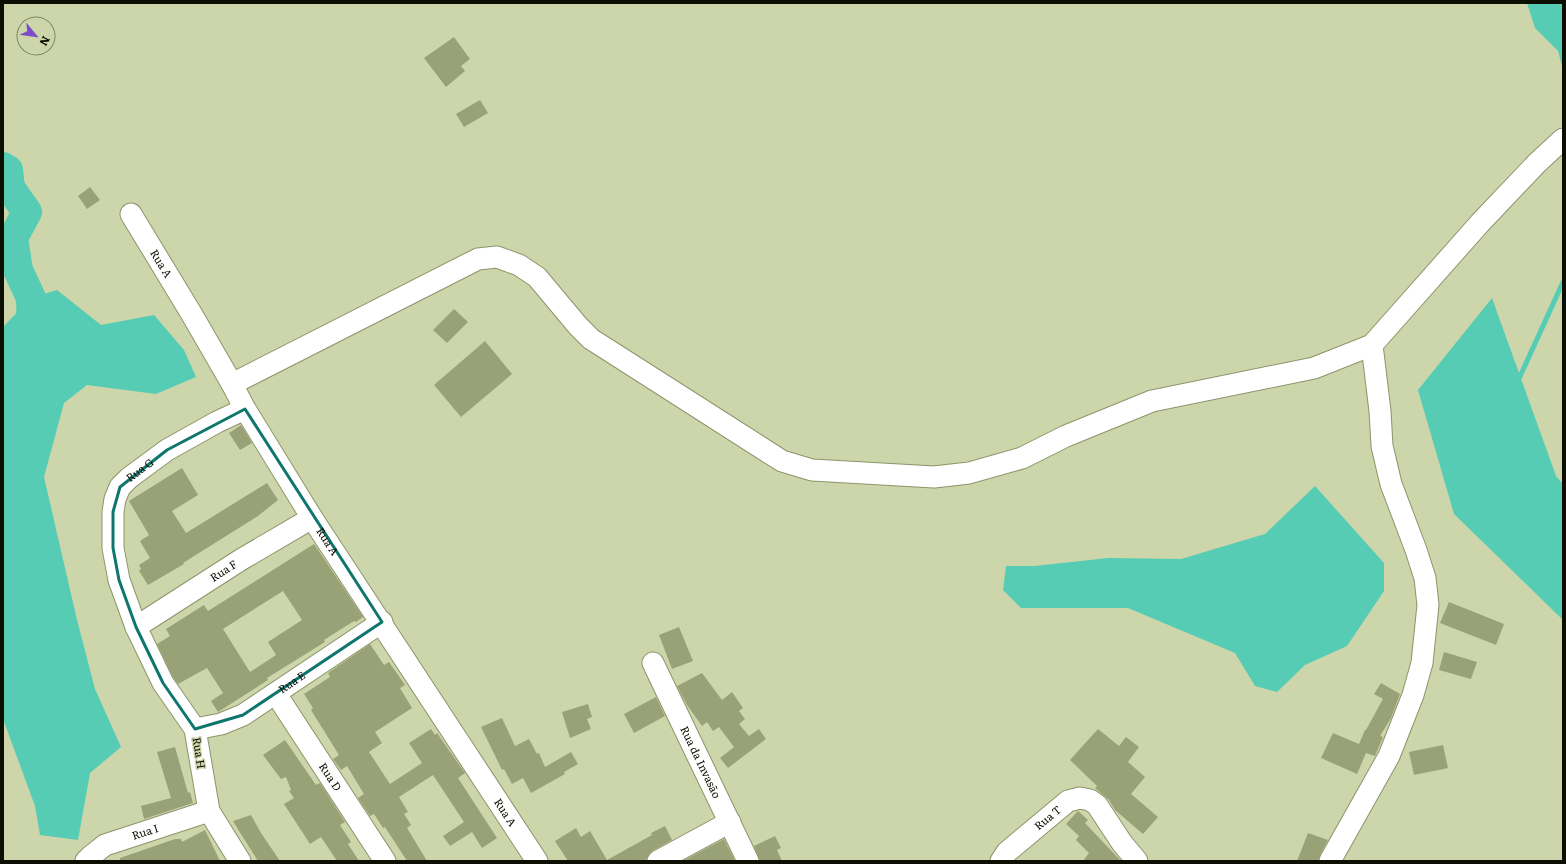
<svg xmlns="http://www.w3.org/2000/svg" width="1566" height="864" font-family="Literata,serif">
	<rect width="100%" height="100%" fill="#cdd6aa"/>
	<!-- water -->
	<g fill="#55ccb3">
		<path d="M 1527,3 L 1563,3 L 1563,70 L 1558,51 L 1535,28 Z"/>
		<path d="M 57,290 L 101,325 L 154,315 L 184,350 L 196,377 L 156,394 L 87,385 L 64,403 L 44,477 L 77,620 L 95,689 L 121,747 L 90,773 L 78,840 L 40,835 L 35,806 L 3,719 L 3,327 L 31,298 Z"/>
		<path d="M 1492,298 L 1556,476 L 1563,484 L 1563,620 L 1454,514 L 1418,390 Z"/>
		<path d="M 1315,486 L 1384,563 L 1384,591 L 1347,646 L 1305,665 L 1277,692 L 1255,686 L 1235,653 L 1128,608 L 1021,608 L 1003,590 L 1006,566 L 1035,566 L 1108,558 L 1181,559 L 1265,534 Z"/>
	</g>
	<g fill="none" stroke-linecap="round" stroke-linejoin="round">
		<!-- stream -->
		<path stroke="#55ccb3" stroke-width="5" d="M 1517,383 L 1563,282"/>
		<!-- river -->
		<path stroke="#55ccb3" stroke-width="30" d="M 3,167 L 8,170 L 10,188 L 27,212 L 13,238 L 18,270 L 31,298 L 32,339"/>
	</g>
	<!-- building -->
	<g fill="#99a177" fill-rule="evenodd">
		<path d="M 454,37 L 470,59 L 461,66 L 465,71 L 446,87 L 424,58 Z"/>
		<path d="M 480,100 L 488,113 L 464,127 L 456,114 Z"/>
		<path d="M 90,187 L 100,200 L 87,209 L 78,196 Z"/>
		<path d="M 454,309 L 468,322 L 447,343 L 433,330 Z"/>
		<path d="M 485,341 L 512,374 L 461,417 L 434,385 Z"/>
		<path d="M 241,425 L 252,443 L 240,450 L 229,433 Z"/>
		<path d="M 182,468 L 198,495 L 172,511 L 186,533 L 267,483 L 278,500 L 258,516 L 183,563 L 184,564 L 148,585 L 139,571 L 141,569 L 139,565 L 150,558 L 140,541 L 149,535 L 129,501 Z"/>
		<path d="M 314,544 L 363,617 L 356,622 L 354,621 L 324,640 L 325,642 L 267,678 L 268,680 L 218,712 L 211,701 L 223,693 L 207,668 L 178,684 L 173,677 L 157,644 L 170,636 L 166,629 L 204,605 L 208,611 ZM 283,591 L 302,620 L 268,642 L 276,655 L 250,672 L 223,629 Z"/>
		<path d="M 1449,602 L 1504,624 L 1496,645 L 1440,623 Z"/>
		<path d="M 679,627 L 693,661 L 672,669 L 659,635 Z"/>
		<path d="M 370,644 L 384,665 L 389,662 L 405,685 L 400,688 L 412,708 L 375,732 L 382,743 L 369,752 L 390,784 L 422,763 L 409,743 L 431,729 L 435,735 L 437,733 L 465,773 L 458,778 L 497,838 L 482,848 L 472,832 L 450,846 L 443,836 L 464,822 L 433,775 L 399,797 L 408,812 L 404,814 L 411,825 L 407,828 L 427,861 L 407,861 L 385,827 L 383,828 L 374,814 L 370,816 L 358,798 L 364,794 L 347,766 L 341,770 L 333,759 L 339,755 L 311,710 L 313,708 L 304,694 L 330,677 L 328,673 Z"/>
		<path d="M 1444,652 L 1477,662 L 1471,679 L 1439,670 Z"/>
		<path d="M 702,673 L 722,700 L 732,692 L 743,708 L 739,711 L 745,719 L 739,724 L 749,736 L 759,729 L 766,739 L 728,768 L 720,758 L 734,747 L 719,727 L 713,731 L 707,722 L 702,726 L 687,705 L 677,686 Z"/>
		<path d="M 1381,683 L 1400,694 L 1391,718 L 1380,736 L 1383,737 L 1375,756 L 1366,753 L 1357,774 L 1321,758 L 1333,733 L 1359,744 L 1365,730 L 1366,730 L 1383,699 L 1374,694 Z"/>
		<path d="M 656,697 L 665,716 L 634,733 L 624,714 Z"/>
		<path d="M 588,704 L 592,717 L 587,719 L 591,729 L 570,738 L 562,712 Z"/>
		<path d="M 502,718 L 515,746 L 529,739 L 537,754 L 539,753 L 545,767 L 571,752 L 578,764 L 564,772 L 565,774 L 531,793 L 523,778 L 512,784 L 504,769 L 502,770 L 481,727 Z"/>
		<path d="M 1098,729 L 1119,746 L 1126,737 L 1139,747 L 1128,762 L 1145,777 L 1131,794 L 1158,817 L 1143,834 L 1115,810 L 1109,800 L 1095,788 L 1097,786 L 1070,760 Z"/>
		<path d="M 285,740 L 316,785 L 320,783 L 345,822 L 340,825 L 351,842 L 348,844 L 359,861 L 337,861 L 321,837 L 310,844 L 284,804 L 294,798 L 289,791 L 291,790 L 286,777 L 281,779 L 263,755 Z"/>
		<path d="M 1443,745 L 1448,768 L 1414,775 L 1409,752 Z"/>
		<path d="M 175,747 L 188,793 L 190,792 L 193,803 L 144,819 L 141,806 L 171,798 L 157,752 Z"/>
		<path d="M 1078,811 L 1088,820 L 1085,823 L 1121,861 L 1083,861 L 1089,853 L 1076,840 L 1079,836 L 1066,824 Z"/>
		<path d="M 251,815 L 261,833 L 280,861 L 258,861 L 239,831 L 233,821 Z"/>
		<path d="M 665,826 L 672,840 L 652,851 L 648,855 L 646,861 L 568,861 L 555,841 L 576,828 L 581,837 L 590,831 L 607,860 L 652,835 L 651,833 Z"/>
		<path d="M 205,830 L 220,861 L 120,861 L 120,858 L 175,839 L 181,839 L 182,842 Z"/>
		<path d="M 1308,833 L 1328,840 L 1320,855 L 1318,861 L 1297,861 Z"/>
		<path d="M 775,836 L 781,848 L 777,850 L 782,861 L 760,861 L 754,846 Z"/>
		<path d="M 724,839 L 735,861 L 683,861 Z"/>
	</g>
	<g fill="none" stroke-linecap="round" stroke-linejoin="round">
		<defs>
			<g id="minor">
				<path id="s1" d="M 131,214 L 191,313 L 232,384 L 245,409 L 312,518 L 537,861"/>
				<path d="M 232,384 L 478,259 L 497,257 L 519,265 L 537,277 L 578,326 L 591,339 L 782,461 L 812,470 L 934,477 L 969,473 L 1022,458 L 1066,436 L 1152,401 L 1314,368 L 1372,345 L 1480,223 L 1537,163 L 1563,139"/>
				<path id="s2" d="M 136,627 L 242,559 L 312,518"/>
				<path id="s3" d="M 653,663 L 748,861"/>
				<path id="s4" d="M 276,694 L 385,861"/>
				<path id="s5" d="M 195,729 L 221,724 L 243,715 L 382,622"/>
				<path id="s6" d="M 86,861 L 91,856 L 105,845 L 209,811"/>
				<path id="s7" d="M 240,861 L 209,811 L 195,729 L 163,683 L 136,627 L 119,580 L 113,548 L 113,512 L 115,499 L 120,487 L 129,478 L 167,450 L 217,422 L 245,409"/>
				<path d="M 658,861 L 730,822"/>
				<path id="s8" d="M 1001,861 L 1007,852 L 1068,801 L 1080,798 L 1090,800 L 1097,805 L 1122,843 L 1137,861"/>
				<path d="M 1330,861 L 1389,756 L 1413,695 L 1422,663 L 1428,605 L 1425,578 L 1416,550 L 1391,484 L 1382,446 L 1380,411 L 1372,345"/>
			</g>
		</defs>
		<!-- minor casing -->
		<use href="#minor" stroke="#8c946b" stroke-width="23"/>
		<!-- minor -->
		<use href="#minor" stroke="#fff" stroke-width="21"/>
	</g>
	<!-- marked area -->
	<path fill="none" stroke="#0f766e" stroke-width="3" stroke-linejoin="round" d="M 245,409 L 382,622 L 243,715 L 195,729 L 163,683 L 136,627 L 119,580 L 113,548 L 113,512 L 120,487 L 167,450 Z"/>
	<g text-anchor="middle" stroke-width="3" stroke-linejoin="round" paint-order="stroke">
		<!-- street labels -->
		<g font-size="11" fill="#0c0e02" stroke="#cdd6aa">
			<text dy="4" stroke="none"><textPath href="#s1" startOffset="58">Rua A</textPath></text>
			<text dy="4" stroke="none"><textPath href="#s7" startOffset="431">Rua G</textPath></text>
			<text dy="4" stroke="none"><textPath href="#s1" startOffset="382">Rua A</textPath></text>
			<text dy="4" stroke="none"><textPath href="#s2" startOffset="104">Rua F</textPath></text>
			<text dy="4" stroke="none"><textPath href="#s5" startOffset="109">Rua E</textPath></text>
			<text transform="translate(199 753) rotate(81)" y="4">Rua H</text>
			<text dy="4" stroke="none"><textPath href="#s3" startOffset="110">Rua da Invasão</textPath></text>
			<text dy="4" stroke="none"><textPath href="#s4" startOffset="99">Rua D</textPath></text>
			<text dy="4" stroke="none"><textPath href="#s1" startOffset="706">Rua A</textPath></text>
			<text dy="4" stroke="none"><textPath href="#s8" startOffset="64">Rua T</textPath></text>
			<text dy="4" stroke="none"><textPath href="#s6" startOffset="67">Rua I</textPath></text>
		</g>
	</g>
	<!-- border -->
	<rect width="1566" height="864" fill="none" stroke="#0c0e02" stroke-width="8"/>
	<!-- north arrow -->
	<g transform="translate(36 36) rotate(119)"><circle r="19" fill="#cdd6aa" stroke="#808667"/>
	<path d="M0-3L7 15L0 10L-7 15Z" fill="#7b4ec7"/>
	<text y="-6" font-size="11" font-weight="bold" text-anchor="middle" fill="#0c0e02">N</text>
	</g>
</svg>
